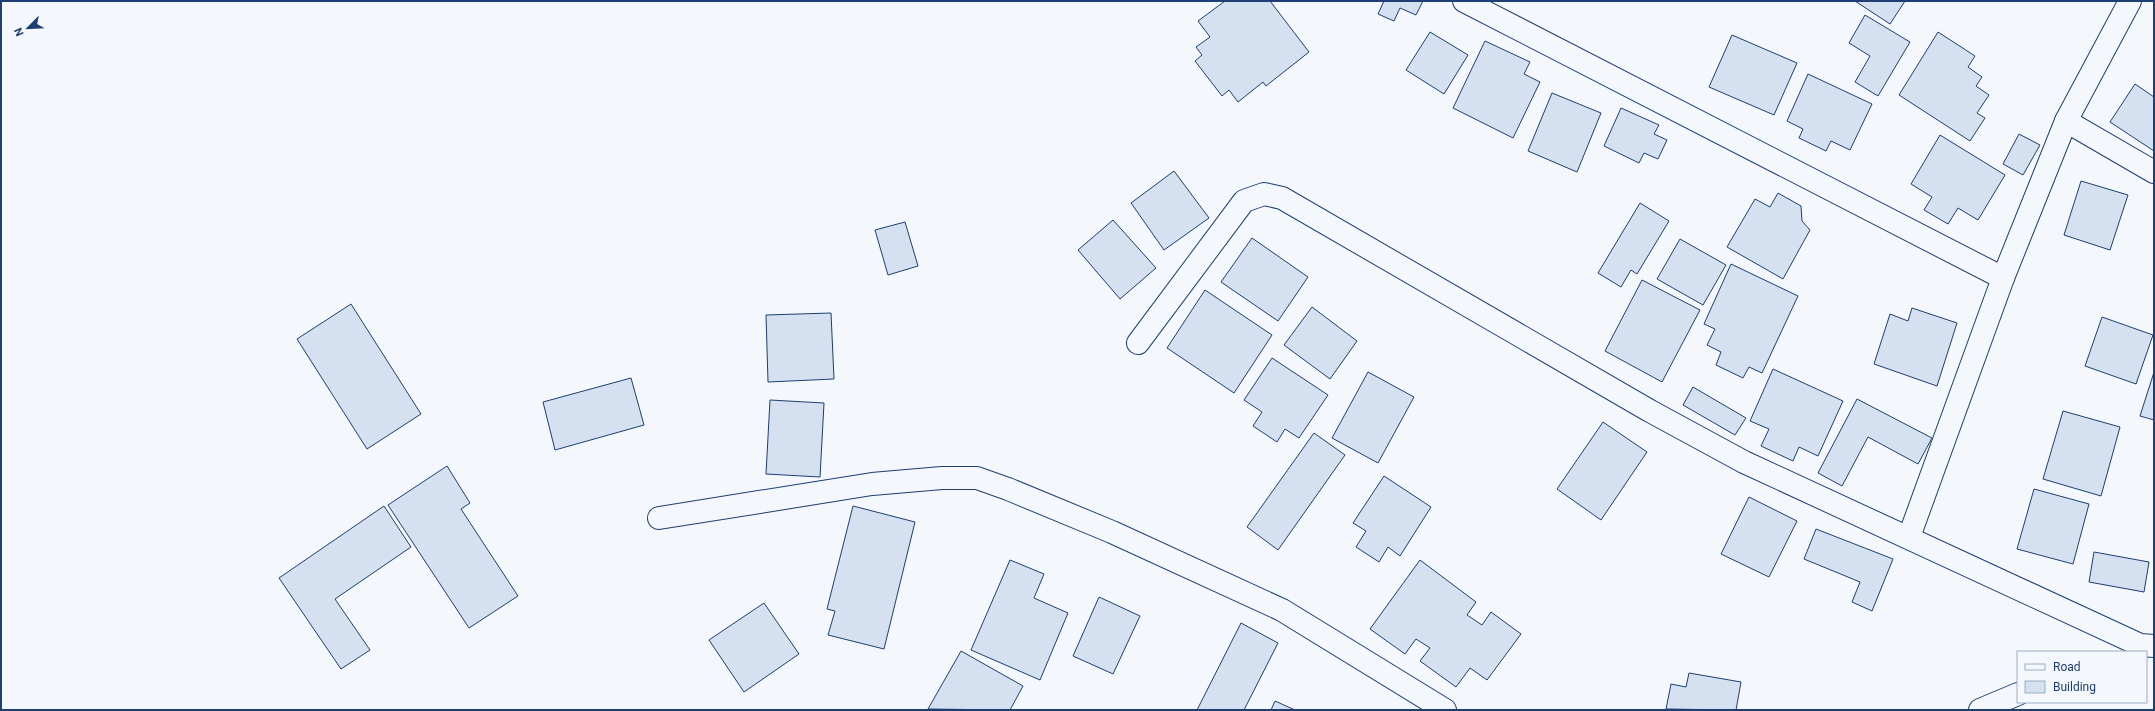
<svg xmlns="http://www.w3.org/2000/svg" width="2155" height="711" font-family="Roboto,sans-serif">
	<rect width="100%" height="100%" fill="#f4f7fb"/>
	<!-- building -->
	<g fill="#d5e0f0" stroke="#1d3f73">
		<path d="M 1225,1 L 1270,1 L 1309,52 L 1266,86 L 1263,82 L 1238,102 L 1229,90 L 1222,96 L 1195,61 L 1202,55 L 1196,47 L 1210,37 L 1198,21 Z"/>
		<path d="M 1384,1 L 1423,1 L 1416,15 L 1400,8 L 1394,21 L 1378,14 Z"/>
		<path d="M 1855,1 L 1905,1 L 1890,24 Z"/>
		<path d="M 1865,15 L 1910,42 L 1878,96 L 1855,82 L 1870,56 L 1849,43 Z"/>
		<path d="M 1430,32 L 1468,55 L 1444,94 L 1406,70 Z"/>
		<path d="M 1938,32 L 1975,56 L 1968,67 L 1982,77 L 1976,86 L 1989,95 L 1977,113 L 1985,118 L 1970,141 L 1899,95 Z"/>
		<path d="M 1732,35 L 1797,63 L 1774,115 L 1709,87 Z"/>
		<path d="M 1485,41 L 1530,62 L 1524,74 L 1540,82 L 1513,138 L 1453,108 Z"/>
		<path d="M 1808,74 L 1872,104 L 1850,150 L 1831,141 L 1826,151 L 1799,138 L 1803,129 L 1787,121 Z"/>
		<path d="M 2135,84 L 2154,97 L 2154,151 L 2110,122 Z"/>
		<path d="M 1552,93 L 1601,113 L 1577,172 L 1528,151 Z"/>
		<path d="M 1621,108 L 1659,125 L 1654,134 L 1667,140 L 1658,159 L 1644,153 L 1639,163 L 1604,146 Z"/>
		<path d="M 2019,134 L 2040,145 L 2023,175 L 2003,164 Z"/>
		<path d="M 1940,135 L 2005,175 L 1978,220 L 1958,208 L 1948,224 L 1924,210 L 1932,197 L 1911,184 Z"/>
		<path d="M 1174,171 L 1209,218 L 1164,250 L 1131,203 Z"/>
		<path d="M 2081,181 L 2128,195 L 2110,250 L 2064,235 Z"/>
		<path d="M 1778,193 L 1801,206 L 1802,221 L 1810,230 L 1783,279 L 1727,247 L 1755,199 L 1770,207 Z"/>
		<path d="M 1640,203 L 1669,221 L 1637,274 L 1631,270 L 1621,287 L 1598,273 Z"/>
		<path d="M 1113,220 L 1156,268 L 1120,299 L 1078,250 Z"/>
		<path d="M 905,222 L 918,266 L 888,275 L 875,230 Z"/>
		<path d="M 1252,238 L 1308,277 L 1278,321 L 1221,282 Z"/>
		<path d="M 1680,239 L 1726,265 L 1703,305 L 1657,279 Z"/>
		<path d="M 1731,264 L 1798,296 L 1762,373 L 1749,367 L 1743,378 L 1716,365 L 1721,352 L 1707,345 L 1715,329 L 1704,324 Z"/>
		<path d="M 1642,280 L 1700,310 L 1662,382 L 1605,351 Z"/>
		<path d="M 1205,290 L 1272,335 L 1234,393 L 1167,348 Z"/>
		<path d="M 351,304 L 421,414 L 367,449 L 297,339 Z"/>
		<path d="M 1312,307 L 1357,341 L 1330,379 L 1284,345 Z"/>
		<path d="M 1912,308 L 1957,323 L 1937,386 L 1874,364 L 1890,314 L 1908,321 Z"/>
		<path d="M 831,313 L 834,379 L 768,382 L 766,315 Z"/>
		<path d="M 2102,317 L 2153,335 L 2136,384 L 2085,366 Z"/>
		<path d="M 1272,358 L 1328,395 L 1299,438 L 1285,429 L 1277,442 L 1253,426 L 1262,412 L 1244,400 Z"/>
		<path d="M 1773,369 L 1843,401 L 1818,456 L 1799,447 L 1793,461 L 1761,446 L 1769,429 L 1750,421 Z"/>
		<path d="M 1368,372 L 1414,397 L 1378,463 L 1332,438 Z"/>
		<path d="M 2154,372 L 2154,420 L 2140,416 Z"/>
		<path d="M 631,378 L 644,425 L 555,450 L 543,402 Z"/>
		<path d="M 1693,387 L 1746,418 L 1735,435 L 1683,405 Z"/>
		<path d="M 1857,399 L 1932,438 L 1918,464 L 1868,437 L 1842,486 L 1818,473 Z"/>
		<path d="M 770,400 L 824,403 L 820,477 L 766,474 Z"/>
		<path d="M 2063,411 L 2120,427 L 2101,496 L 2043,479 Z"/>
		<path d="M 1603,422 L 1647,452 L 1601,520 L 1557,489 Z"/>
		<path d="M 1314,433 L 1345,455 L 1278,550 L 1247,527 Z"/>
		<path d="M 447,466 L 470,503 L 461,509 L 518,596 L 469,628 L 388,505 Z"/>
		<path d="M 1384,476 L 1431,507 L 1400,556 L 1388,547 L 1379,562 L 1356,547 L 1366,531 L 1353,523 Z"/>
		<path d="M 2034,489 L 2089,504 L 2073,564 L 2017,549 Z"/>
		<path d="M 1749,497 L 1797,521 L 1769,577 L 1721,554 Z"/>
		<path d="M 384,506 L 411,547 L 335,599 L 370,650 L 341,669 L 279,578 Z"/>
		<path d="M 853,506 L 915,522 L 884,649 L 828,635 L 835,611 L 827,609 Z"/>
		<path d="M 1816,529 L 1893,559 L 1872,611 L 1852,602 L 1860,582 L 1804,559 Z"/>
		<path d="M 2094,552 L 2149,562 L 2144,592 L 2089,582 Z"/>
		<path d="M 1010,560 L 1044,574 L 1034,598 L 1068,613 L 1040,680 L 971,650 Z"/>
		<path d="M 1420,560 L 1476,602 L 1467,615 L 1482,625 L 1491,612 L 1521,634 L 1487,680 L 1470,668 L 1456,687 L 1420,661 L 1430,648 L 1416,639 L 1405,654 L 1370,629 Z"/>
		<path d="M 1099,597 L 1140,616 L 1113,674 L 1073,656 Z"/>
		<path d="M 764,603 L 799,654 L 744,692 L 709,640 Z"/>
		<path d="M 1241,623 L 1278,643 L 1244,710 L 1197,710 Z"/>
		<path d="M 961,651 L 1023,686 L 1010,710 L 928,709 Z"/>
		<path d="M 1689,673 L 1741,682 L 1736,710 L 1666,709 L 1671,684 L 1686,687 Z"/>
		<path d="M 1275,701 L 1295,710 L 1271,710 Z"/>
	</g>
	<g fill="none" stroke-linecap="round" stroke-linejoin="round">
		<defs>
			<g id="minor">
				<path d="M 1464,1 L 2003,278"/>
				<path d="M 2066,121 L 2154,172"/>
				<path d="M 1138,343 L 1244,201 L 1264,194 L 1282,198 L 1650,411 L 1744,462 L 2140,645 L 2154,646"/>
				<path d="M 659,518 L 872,484 L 942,478 L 977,478 L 1008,489 L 1112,532 L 1282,610 L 1445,710"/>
				<path d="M 1909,537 L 2003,278 L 2066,121 L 2130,1"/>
				<path d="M 1980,710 L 2018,694"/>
			</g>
		</defs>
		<!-- minor casing -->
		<use href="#minor" stroke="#1d3f73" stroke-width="24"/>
		<!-- minor -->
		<use href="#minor" stroke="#f4f7fb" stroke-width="22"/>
	</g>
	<!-- border -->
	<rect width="2155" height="711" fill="none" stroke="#1d3f73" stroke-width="4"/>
	<!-- legend -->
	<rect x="2017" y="651" width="130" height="52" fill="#f4f7fb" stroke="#9eadc5"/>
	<rect x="2025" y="664" width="20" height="6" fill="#f4f7fb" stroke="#9eadc5"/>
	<text x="2053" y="671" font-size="12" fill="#1d3f73">Road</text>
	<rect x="2025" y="681" width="20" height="12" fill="#d5e0f0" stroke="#9eadc5"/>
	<text x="2053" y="691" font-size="12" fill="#1d3f73">Building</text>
	<!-- north arrow -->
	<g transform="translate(28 28) rotate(246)" stroke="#f4f7fb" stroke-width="3" paint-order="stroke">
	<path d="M0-3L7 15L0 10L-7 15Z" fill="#1d3f73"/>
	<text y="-6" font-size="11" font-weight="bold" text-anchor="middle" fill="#1d3f73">N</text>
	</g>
</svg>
